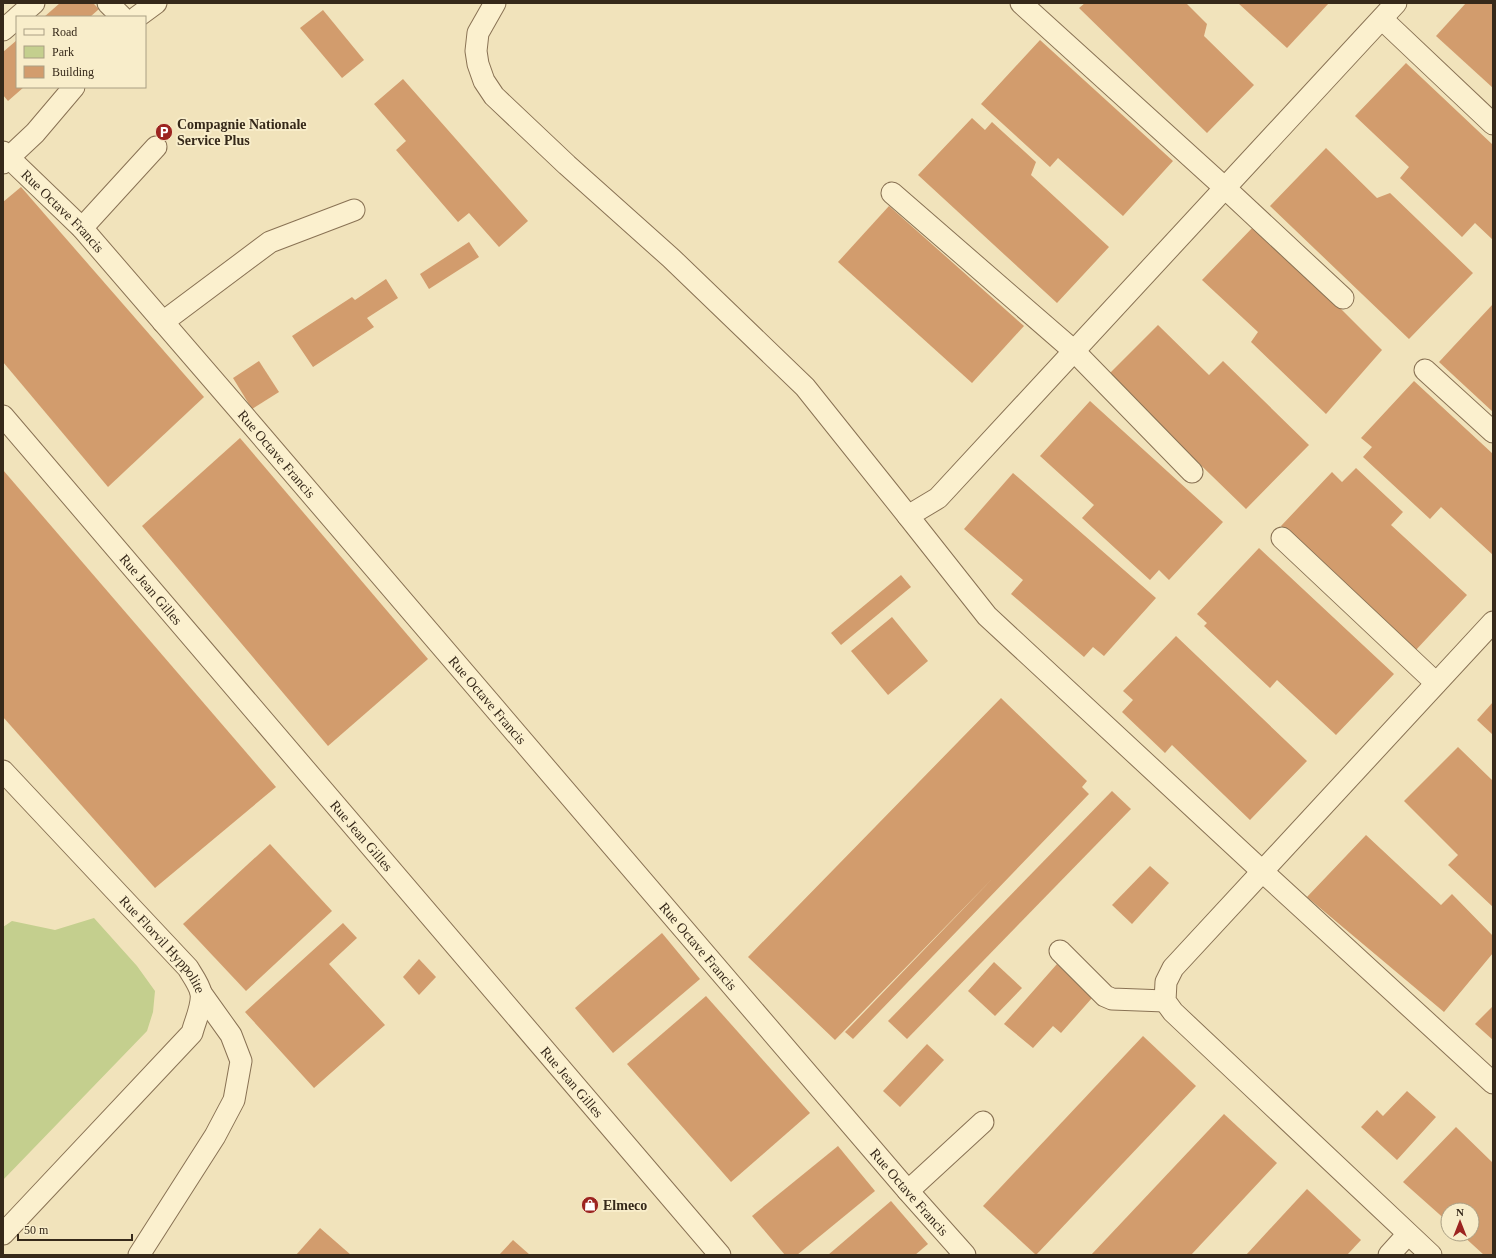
<svg xmlns="http://www.w3.org/2000/svg" width="1496" height="1258" font-family="'Times New Roman',serif">
	<rect width="100%" height="100%" fill="#f1e3bb"/>
	<!-- green -->
	<path fill="#c4cf8e" d="M 94,918 L 137,966 L 155,991 L 153,1012 L 147,1031 L 3,1180 L 3,927 L 12,921 L 55,930 Z"/>
	<!-- building -->
	<g fill="#d29c6d">
		<path d="M 60,3 L 93,3 L 99,9 L 90,17 L 44,17 Z"/>
		<path d="M 1085,3 L 1186,3 L 1207,24 L 1204,36 L 1254,85 L 1207,133 L 1079,8 Z"/>
		<path d="M 1238,3 L 1329,3 L 1287,48 Z"/>
		<path d="M 1466,3 L 1493,3 L 1493,88 L 1436,36 Z"/>
		<path d="M 323,10 L 364,60 L 342,78 L 300,28 Z"/>
		<path d="M 17,40 L 17,87 L 24,87 L 8,101 L 3,95 L 3,52 Z"/>
		<path d="M 1040,40 L 1173,161 L 1123,216 L 1058,158 L 1050,167 L 981,104 Z"/>
		<path d="M 1406,63 L 1493,145 L 1493,240 L 1475,223 L 1462,237 L 1400,178 L 1409,167 L 1355,116 Z"/>
		<path d="M 403,79 L 528,221 L 499,247 L 469,213 L 458,222 L 396,150 L 406,141 L 374,104 Z"/>
		<path d="M 972,118 L 985,130 L 992,122 L 1036,162 L 1031,175 L 1109,247 L 1057,303 L 918,175 Z"/>
		<path d="M 1326,148 L 1377,198 L 1390,193 L 1473,273 L 1409,339 L 1270,206 Z"/>
		<path d="M 21,187 L 204,397 L 108,487 L 3,362 L 3,202 Z"/>
		<path d="M 889,206 L 1024,326 L 972,383 L 838,262 Z"/>
		<path d="M 1256,224 L 1382,350 L 1326,414 L 1251,342 L 1258,332 L 1202,280 Z"/>
		<path d="M 469,242 L 479,257 L 429,289 L 420,274 Z"/>
		<path d="M 386,279 L 398,298 L 367,318 L 374,327 L 313,367 L 292,336 L 352,297 L 355,300 Z"/>
		<path d="M 1493,304 L 1493,412 L 1439,362 Z"/>
		<path d="M 1158,325 L 1209,375 L 1223,361 L 1309,445 L 1246,509 L 1108,375 Z"/>
		<path d="M 259,361 L 279,392 L 252,409 L 233,378 Z"/>
		<path d="M 1414,381 L 1493,454 L 1493,555 L 1441,507 L 1430,519 L 1363,457 L 1372,447 L 1361,438 Z"/>
		<path d="M 1090,401 L 1223,522 L 1169,580 L 1159,570 L 1150,580 L 1082,518 L 1094,505 L 1040,456 Z"/>
		<path d="M 240,438 L 428,659 L 328,746 L 142,526 Z"/>
		<path d="M 1356,468 L 1403,512 L 1391,525 L 1467,595 L 1415,651 L 1281,526 L 1332,472 L 1342,482 Z"/>
		<path d="M 3,470 L 276,787 L 155,888 L 3,717 Z"/>
		<path d="M 1013,473 L 1156,598 L 1104,656 L 1093,647 L 1084,657 L 1011,594 L 1023,580 L 964,529 Z"/>
		<path d="M 1259,548 L 1394,674 L 1336,735 L 1277,680 L 1270,688 L 1204,626 L 1207,623 L 1197,614 Z"/>
		<path d="M 901,575 L 911,587 L 841,645 L 831,633 Z"/>
		<path d="M 892,617 L 928,661 L 888,695 L 851,651 Z"/>
		<path d="M 1176,636 L 1307,761 L 1250,820 L 1172,745 L 1165,753 L 1122,712 L 1133,700 L 1123,691 Z"/>
		<path d="M 1001,698 L 1087,781 L 1082,787 L 1089,794 L 853,1039 L 845,1032 L 995,876 L 835,1040 L 748,957 Z"/>
		<path d="M 1493,702 L 1493,735 L 1477,720 Z"/>
		<path d="M 1458,747 L 1493,781 L 1493,907 L 1448,865 L 1458,855 L 1404,801 Z"/>
		<path d="M 1112,791 L 1131,809 L 907,1039 L 888,1021 Z"/>
		<path d="M 1366,835 L 1441,905 L 1452,894 L 1493,936 L 1493,953 L 1444,1012 L 1307,897 Z"/>
		<path d="M 270,844 L 332,911 L 246,991 L 183,924 Z"/>
		<path d="M 1150,866 L 1169,883 L 1132,924 L 1112,905 Z"/>
		<path d="M 343,923 L 357,938 L 329,964 L 385,1025 L 314,1088 L 245,1012 Z"/>
		<path d="M 662,933 L 700,979 L 613,1053 L 575,1008 Z"/>
		<path d="M 419,959 L 436,977 L 419,995 L 403,977 Z"/>
		<path d="M 994,962 L 1022,988 L 995,1016 L 968,991 Z"/>
		<path d="M 1057,964 L 1092,998 L 1061,1033 L 1053,1026 L 1033,1048 L 1004,1024 Z"/>
		<path d="M 706,996 L 810,1113 L 731,1182 L 627,1064 Z"/>
		<path d="M 1493,1006 L 1493,1040 L 1475,1024 Z"/>
		<path d="M 1143,1036 L 1196,1086 L 1036,1255 L 983,1206 Z"/>
		<path d="M 927,1044 L 944,1060 L 900,1107 L 883,1091 Z"/>
		<path d="M 1407,1091 L 1436,1117 L 1397,1160 L 1361,1127 L 1377,1110 L 1383,1116 Z"/>
		<path d="M 1224,1114 L 1277,1163 L 1191,1255 L 1091,1255 Z"/>
		<path d="M 1456,1127 L 1493,1163 L 1493,1255 L 1484,1255 L 1461,1234 L 1472,1234 L 1472,1210 L 1448,1210 L 1448,1222 L 1403,1182 Z"/>
		<path d="M 838,1146 L 875,1191 L 797,1255 L 785,1255 L 752,1216 Z"/>
		<path d="M 1307,1189 L 1361,1240 L 1347,1255 L 1246,1255 Z"/>
		<path d="M 891,1201 L 928,1244 L 915,1255 L 828,1255 Z"/>
		<path d="M 320,1228 L 351,1255 L 296,1255 Z"/>
		<path d="M 513,1240 L 530,1255 L 499,1255 Z"/>
	</g>
	<g fill="none" stroke-linecap="round" stroke-linejoin="round">
		<defs>
			<g id="minor">
				<path d="M 108,3 L 122,17"/>
				<path d="M 495,3 L 478,33 L 476,51 L 478,64 L 484,81 L 494,96 L 567,165 L 671,258 L 805,387 L 908,516"/>
				<path d="M 1021,3 L 1225,188 L 1343,298"/>
				<path d="M 1396,3 L 938,498 L 908,516 L 987,616 L 1263,872 L 1493,1083"/>
				<path d="M 18,17 L 34,3"/>
				<path d="M 137,17 L 156,3"/>
				<path d="M 1382,19 L 1493,124"/>
				<path d="M 3,30 L 17,18"/>
				<path id="s1" d="M 3,152 L 82,228 L 252,425 L 908,1191 L 965,1255"/>
				<path d="M 3,163 L 35,133 L 74,87"/>
				<path d="M 892,193 L 1074,351 L 1192,472"/>
				<path d="M 82,228 L 156,147"/>
				<path d="M 163,322 L 270,242 L 354,210"/>
				<path d="M 1425,370 L 1493,432"/>
				<path id="s2" d="M 3,416 L 720,1255"/>
				<path d="M 1282,538 L 1436,683"/>
				<path id="s3" d="M 3,771 L 188,968 C 192,975 199,984 201,993 C 203,1005 195,1021 192,1033 L 3,1234"/>
				<path d="M 1060,951 L 1105,996 L 1112,999 L 1165,1001"/>
				<path d="M 908,1191 L 983,1122"/>
				<path d="M 139,1255 L 215,1136 L 234,1100 L 241,1061 L 231,1035 L 201,993"/>
				<path d="M 1389,1255 L 1408,1234"/>
				<path d="M 1431,1255 L 1173,1012 L 1165,1001 L 1166,982 L 1173,968 L 1493,622"/>
			</g>
		</defs>
		<!-- minor casing -->
		<use href="#minor" stroke="#897254" stroke-width="23"/>
		<!-- minor -->
		<use href="#minor" stroke="#fbf0ce" stroke-width="21"/>
	</g>
	<!-- icons -->
	<defs>
		<symbol id="parking-disc" viewBox="-11 -11 22 22"><circle r="9.5" fill="#9c2420" stroke="#f8edca"/><path d="M-3.5-5.5H1a3.5 3.5 0 0 1 0 7H-1V5.5H-3.5ZM-1-3.4V-.6H.8a1.4 1.4 0 0 0 0-2.8Z" fill="#fff"/></symbol>
		<symbol id="shop-disc" viewBox="-11 -11 22 22"><circle r="9.5" fill="#9c2420" stroke="#f8edca"/><path d="M-5-2.5h2.3a2.7 3.5 0 0 1 5.4 0H5L5.5 6h-11ZM-1.5-2.5h3a1.5 2.3 0 0 0-3 0Z" fill="#fff"/></symbol>
	</defs>
	<g fill-rule="evenodd">
		<use href="#parking-disc" x="154" y="122" width="20" height="20"/>
		<use href="#shop-disc" x="580" y="1195" width="20" height="20"/>
	</g>
	<g text-anchor="middle" stroke-width="4" stroke-linejoin="round" paint-order="stroke">
		<!-- poi labels -->
		<g font-size="14" font-weight="bold" fill="#36291a" stroke="#f8edca" text-anchor="start">
			<text x="177" y="129">Compagnie Nationale<tspan x="177" dy="16">Service Plus</tspan></text>
			<text x="603" y="1210">Elmeco</text>
		</g>
		<!-- street labels -->
		<g font-size="14" fill="#36291a" stroke="#f8edca">
			<text dy="5" stroke="none"><textPath href="#s1" startOffset="84">Rue Octave Francis</textPath></text>
			<text dy="5" stroke="none"><textPath href="#s1" startOffset="408">Rue Octave Francis</textPath></text>
			<text dy="5" stroke="none"><textPath href="#s2" startOffset="228">Rue Jean Gilles</textPath></text>
			<text dy="5" stroke="none"><textPath href="#s1" startOffset="732">Rue Octave Francis</textPath></text>
			<text dy="5" stroke="none"><textPath href="#s2" startOffset="552">Rue Jean Gilles</textPath></text>
			<text dy="5" stroke="none"><textPath href="#s3" startOffset="236">Rue Florvil Hyppolite</textPath></text>
			<text dy="5" stroke="none"><textPath href="#s1" startOffset="1056">Rue Octave Francis</textPath></text>
			<text dy="5" stroke="none"><textPath href="#s2" startOffset="876">Rue Jean Gilles</textPath></text>
			<text dy="5" stroke="none"><textPath href="#s1" startOffset="1380">Rue Octave Francis</textPath></text>
		</g>
	</g>
	<!-- border -->
	<rect width="1496" height="1258" fill="none" stroke="#36291a" stroke-width="8"/>
	<!-- legend -->
	<rect x="16" y="16" width="130" height="72" fill="#f8edca" stroke="#aa9f84"/>
	<rect x="24" y="29" width="20" height="6" fill="#fbf0ce" stroke="#aa9f84"/>
	<text x="52" y="36" font-size="12" fill="#36291a">Road</text>
	<rect x="24" y="46" width="20" height="12" fill="#c4cf8e" stroke="#aa9f84"/>
	<text x="52" y="56" font-size="12" fill="#36291a">Park</text>
	<rect x="24" y="66" width="20" height="12" fill="#d29c6d" stroke="#aa9f84"/>
	<text x="52" y="76" font-size="12" fill="#36291a">Building</text>
	<!-- north arrow -->
	<g transform="translate(1460 1222)"><circle r="19" fill="#f8edca" stroke="#aa9f84"/>
	<path d="M0-3L7 15L0 10L-7 15Z" fill="#9c2420"/>
	<text y="-6" font-size="11" font-weight="bold" text-anchor="middle" fill="#36291a">N</text>
	</g>
	<!-- scale -->
	<path d="M18 1234v6h114v-6" fill="none" stroke="#36291a" stroke-width="2"/>
	<text x="24" y="1234" font-size="12" fill="#36291a" stroke="#f8edca" stroke-width="3" paint-order="stroke">50 m</text>
</svg>
